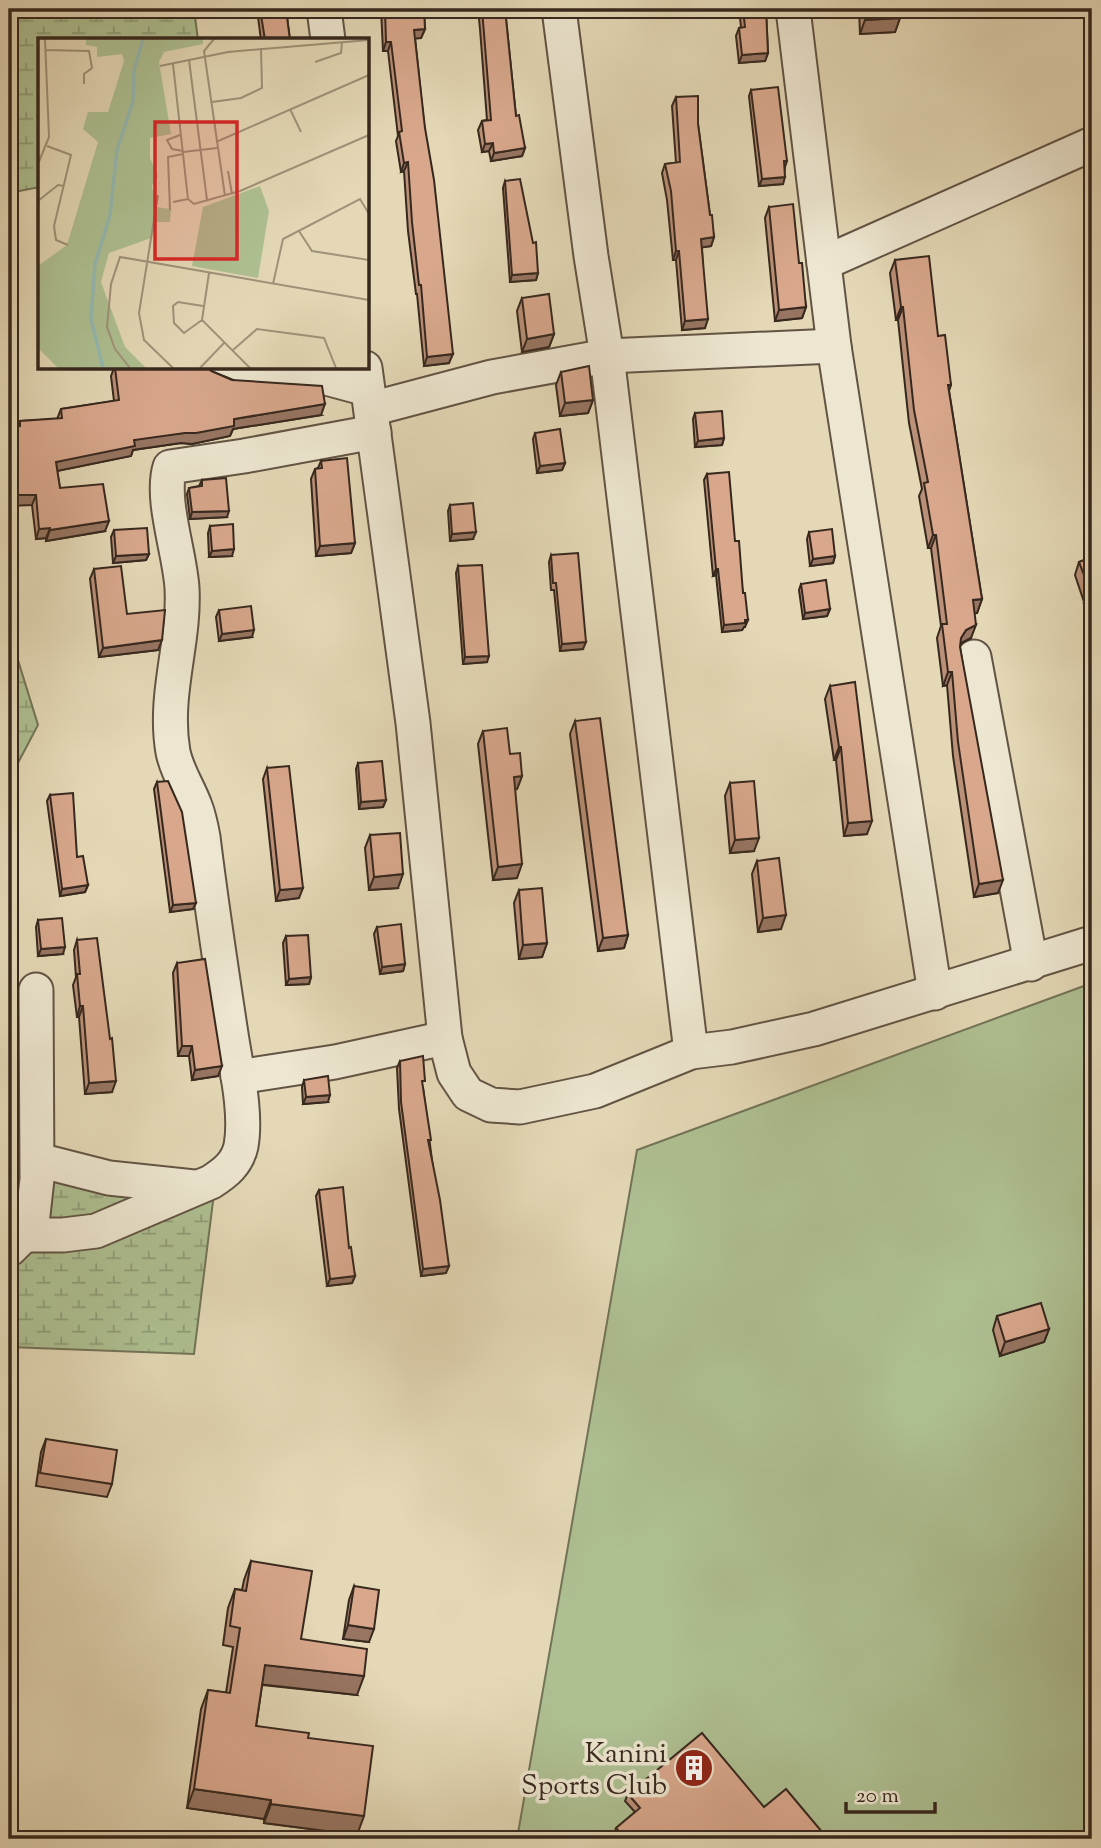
<svg xmlns="http://www.w3.org/2000/svg" width="1101" height="1848" font-family="'Sorts Mill Goudy',serif">
	<defs>
		<pattern id="wetland-marsh" width="20" height="14" patternUnits="userSpaceOnUse" patternTransform="scale(1.75)"><rect width="20" height="14" fill="#aec092"/><path d="M1 5h8M5 5V1M11 12h8M15 12V8" fill="none" stroke="#8e9c77"/></pattern>
	</defs>
	<rect width="100%" height="100%" fill="#e4d8b6"/>
	<filter id="stains"><feTurbulence type="fractalNoise" baseFrequency=".00286" numOctaves="4"/><feColorMatrix values="0 0 0 0 .2 0 0 0 0 .09 0 0 0 0 .02 0 0 0 .5 -.17"/></filter>
	<radialGradient id="worn" r=".72"><stop offset=".6" stop-color="#630" stop-opacity="0"/><stop offset="1" stop-color="#630" stop-opacity=".3"/></radialGradient>
	<!-- wetland -->
	<g fill="url(#wetland-marsh)" stroke="#727458" stroke-width="2">
		<path d="M 9,9 L 194,9 L 198,40 L 40,40 L 40,187 L 9,193 Z"/>
		<path d="M 9,631 L 38,725 L 9,780 Z"/>
		<path d="M 9,1115 L 15,1146 L 216,1177 L 194,1354 L 9,1347 Z"/>
	</g>
	<!-- park -->
	<path fill="#aec092" stroke="#727458" stroke-width="2" d="M 1092,983 L 1092,1839 L 517,1839 L 637,1150 Z"/>
	<g fill="none" stroke-linecap="round" stroke-linejoin="round">
		<defs>
			<g id="minor">
				<path d="M 324,9 L 328,40"/>
				<path d="M 559,9 L 591,256 L 607,356 L 691,1052"/>
				<path d="M 793,9 L 834,346 L 935,993"/>
				<path d="M 824,263 L 1092,144"/>
				<path d="M 221,368 L 230,371 L 326,378 L 367,389"/>
				<path d="M 365,368 L 413,723 L 445,1038 L 454,1073 L 468,1094 L 491,1105 L 520,1107 L 595,1091 L 691,1052 L 732,1047 L 814,1029 L 1092,943"/>
				<path d="M 371,409 L 492,377 L 607,356 L 834,346"/>
				<path d="M 974,657 L 1031,964"/>
				<path d="M 238,1077 L 335,1062 L 445,1038"/>
				<path d="M 38,1160 L 109,1178 L 194,1187"/>
				<path d="M 24,1235 L 63,1235 L 96,1231 L 211,1182 C 225,1173 237,1164 241,1146 C 247,1113 236,1067 231,1034 C 221,968 211,903 203,837 C 201,826 199,816 195,806 C 188,787 177,772 173,752 C 163,695 185,643 182,588 C 180,553 160,499 170,467 L 244,456 L 374,432"/>
				<path d="M 10,1249 L 24,1235 L 29,1226 L 33,1215 L 37,1179 L 36,990"/>
			</g>
		</defs>
		<!-- minor casing -->
		<use href="#minor" stroke="#625444" stroke-width="37"/>
		<!-- minor -->
		<use href="#minor" stroke="#ede6d0" stroke-width="33"/>
	</g>
	<!-- wall -->
	<g fill="#ba9078" stroke="#37281e" stroke-width="2">
		<path d="M 257,9 L 286,9 L 290,40 L 261,40 Z"/>
		<path d="M 381,9 L 424,9 L 425,29 L 421,38 L 415,38 L 449,363 L 424,366 L 417,294 L 416,294 L 408,231 L 404,171 L 401,172 L 396,141 L 398,136 L 388,51 L 383,51 Z"/>
		<path d="M 478,9 L 505,9 L 516,116 L 525,148 L 522,156 L 491,161 L 489,151 L 482,152 L 478,130 L 482,121 L 487,120 L 480,29 Z"/>
		<path d="M 739,9 L 766,9 L 768,53 L 765,61 L 739,63 L 736,36 L 739,28 L 741,27 Z"/>
		<path d="M 859,9 L 899,9 L 900,18 L 895,32 L 860,34 Z"/>
		<path d="M 751,90 L 787,161 L 785,167 L 783,184 L 759,186 L 749,96 Z"/>
		<path d="M 676,97 L 698,124 L 710,215 L 714,237 L 711,246 L 702,247 L 705,328 L 682,330 L 676,260 L 673,260 L 667,200 L 662,173 L 665,164 L 676,163 L 672,106 Z"/>
		<path d="M 505,181 L 538,273 L 536,280 L 510,282 L 503,188 Z"/>
		<path d="M 769,207 L 799,263 L 806,307 L 802,318 L 775,321 L 765,218 Z"/>
		<path d="M 895,260 L 938,336 L 951,385 L 949,391 L 982,599 L 977,613 L 974,613 L 971,638 L 961,643 L 960,647 L 998,893 L 974,897 L 953,756 L 947,685 L 943,686 L 937,638 L 941,626 L 931,548 L 928,548 L 919,496 L 922,489 L 909,423 L 898,320 L 896,320 L 890,273 Z"/>
		<path d="M 522,298 L 554,334 L 549,347 L 522,352 L 517,311 Z"/>
		<path d="M 114,368 L 209,368 L 211,371 L 321,415 L 233,429 L 230,436 L 192,444 L 181,443 L 133,450 L 131,456 L 57,471 L 60,488 L 105,531 L 46,541 L 46,538 L 36,539 L 32,505 L 18,426 L 20,421 L 57,419 L 61,409 L 114,401 L 111,376 Z"/>
		<path d="M 561,372 L 593,400 L 588,413 L 560,416 L 556,385 Z"/>
		<path d="M 695,413 L 724,438 L 722,445 L 695,447 L 693,419 Z"/>
		<path d="M 535,433 L 565,463 L 562,470 L 537,473 L 533,439 Z"/>
		<path d="M 321,461 L 355,543 L 351,553 L 316,556 L 311,479 L 315,469 L 318,468 Z"/>
		<path d="M 707,474 L 735,541 L 743,593 L 745,627 L 744,627 L 742,630 L 722,632 L 716,575 L 713,576 L 704,480 Z"/>
		<path d="M 202,480 L 227,517 L 190,519 L 187,494 L 189,488 L 199,486 Z"/>
		<path d="M 450,505 L 473,539 L 450,541 L 448,511 Z"/>
		<path d="M 210,526 L 232,556 L 209,557 L 208,533 Z"/>
		<path d="M 114,530 L 149,554 L 146,560 L 113,563 L 111,537 Z"/>
		<path d="M 809,532 L 835,556 L 833,563 L 810,566 L 807,539 Z"/>
		<path d="M 551,555 L 583,649 L 560,651 L 554,590 L 551,590 L 549,562 Z"/>
		<path d="M 1092,557 L 1092,599 L 1084,602 L 1075,575 L 1079,562 Z"/>
		<path d="M 458,566 L 487,662 L 463,664 L 456,573 Z"/>
		<path d="M 94,569 L 127,614 L 158,650 L 99,657 L 90,579 Z"/>
		<path d="M 801,584 L 830,609 L 827,616 L 803,619 L 799,590 Z"/>
		<path d="M 219,610 L 252,637 L 219,641 L 216,617 Z"/>
		<path d="M 830,686 L 867,834 L 844,836 L 836,760 L 834,760 L 825,699 Z"/>
		<path d="M 575,721 L 628,935 L 624,948 L 598,951 L 570,734 Z"/>
		<path d="M 483,731 L 510,754 L 522,776 L 517,789 L 515,789 L 517,878 L 493,880 L 478,744 Z"/>
		<path d="M 358,763 L 386,800 L 383,807 L 359,809 L 356,769 Z"/>
		<path d="M 267,768 L 299,898 L 276,901 L 263,779 Z"/>
		<path d="M 157,782 L 193,909 L 170,912 L 154,789 Z"/>
		<path d="M 730,783 L 754,851 L 730,853 L 725,796 Z"/>
		<path d="M 50,795 L 88,885 L 85,892 L 60,896 L 47,801 Z"/>
		<path d="M 370,835 L 398,888 L 369,890 L 365,848 Z"/>
		<path d="M 757,861 L 781,929 L 758,932 L 752,874 Z"/>
		<path d="M 519,890 L 547,943 L 542,957 L 519,959 L 514,903 Z"/>
		<path d="M 38,920 L 63,954 L 38,956 L 36,927 Z"/>
		<path d="M 377,927 L 405,964 L 403,971 L 380,974 L 374,934 Z"/>
		<path d="M 286,936 L 311,977 L 309,984 L 286,985 L 283,943 Z"/>
		<path d="M 77,940 L 112,1092 L 85,1094 L 79,1017 L 77,1017 L 73,985 L 76,977 L 74,950 Z"/>
		<path d="M 177,963 L 218,1076 L 192,1080 L 189,1056 L 178,1056 L 173,973 Z"/>
		<path d="M 400,1061 L 423,1088 L 446,1273 L 421,1276 L 399,1109 L 397,1068 Z"/>
		<path d="M 304,1080 L 328,1102 L 303,1104 L 302,1087 Z"/>
		<path d="M 319,1190 L 349,1248 L 355,1276 L 352,1283 L 327,1286 L 316,1196 Z"/>
		<path d="M 997,1316 L 1049,1329 L 1044,1342 L 1000,1356 L 993,1330 Z"/>
		<path d="M 46,1439 L 112,1484 L 107,1497 L 36,1486 L 41,1452 Z"/>
		<path d="M 251,1561 L 301,1639 L 357,1695 L 262,1685 L 256,1726 L 308,1738 L 357,1835 L 264,1823 L 264,1819 L 187,1808 L 201,1709 L 208,1690 L 226,1693 L 233,1647 L 223,1645 L 228,1608 L 235,1589 L 242,1590 L 244,1580 Z"/>
		<path d="M 354,1586 L 369,1642 L 343,1639 L 349,1600 Z"/>
		<path d="M 628,1794 L 764,1807 L 828,1839 L 617,1839 L 614,1835 L 616,1828 L 635,1812 L 625,1801 Z"/>
	</g>
	<!-- shaded-wall -->
	<g fill="#977562" stroke="#37281e" stroke-width="2">
		<path d="M 900,18 L 895,32 L 860,34 L 865,20 Z"/>
		<path d="M 425,29 L 421,38 L 411,39 L 414,30 Z"/>
		<path d="M 386,42 L 391,42 L 388,51 L 383,51 Z"/>
		<path d="M 768,53 L 765,61 L 739,63 L 742,55 Z"/>
		<path d="M 493,143 L 489,151 L 482,152 L 485,144 Z"/>
		<path d="M 525,148 L 522,156 L 491,161 L 494,153 Z"/>
		<path d="M 408,162 L 404,171 L 401,172 L 404,163 Z"/>
		<path d="M 785,177 L 783,184 L 759,186 L 762,179 Z"/>
		<path d="M 714,237 L 711,246 L 698,248 L 701,239 Z"/>
		<path d="M 676,251 L 679,251 L 676,260 L 673,260 Z"/>
		<path d="M 538,273 L 536,280 L 510,282 L 512,275 Z"/>
		<path d="M 806,307 L 802,318 L 775,321 L 779,310 Z"/>
		<path d="M 901,307 L 903,307 L 898,320 L 896,320 Z"/>
		<path d="M 708,319 L 705,328 L 682,330 L 685,321 Z"/>
		<path d="M 554,334 L 549,347 L 522,352 L 527,339 Z"/>
		<path d="M 453,354 L 449,363 L 424,366 L 427,357 Z"/>
		<path d="M 593,400 L 588,413 L 560,416 L 565,403 Z"/>
		<path d="M 325,404 L 321,415 L 233,429 L 230,436 L 192,444 L 181,443 L 133,450 L 131,456 L 52,472 L 56,462 L 134,440 L 234,419 Z"/>
		<path d="M 724,438 L 722,445 L 695,447 L 698,441 Z"/>
		<path d="M 565,463 L 562,470 L 537,473 L 540,466 Z"/>
		<path d="M 9,495 L 36,495 L 32,505 L 9,506 Z"/>
		<path d="M 229,511 L 227,517 L 190,519 L 192,512 Z"/>
		<path d="M 109,521 L 105,531 L 46,541 L 50,530 Z"/>
		<path d="M 50,528 L 46,538 L 36,539 L 39,529 Z"/>
		<path d="M 476,532 L 473,539 L 450,541 L 452,534 Z"/>
		<path d="M 933,535 L 936,535 L 931,548 L 928,548 Z"/>
		<path d="M 355,543 L 351,553 L 316,556 L 320,546 Z"/>
		<path d="M 234,549 L 232,556 L 209,557 L 212,551 Z"/>
		<path d="M 149,554 L 146,560 L 113,563 L 116,556 Z"/>
		<path d="M 835,556 L 833,563 L 810,566 L 813,559 Z"/>
		<path d="M 716,569 L 718,569 L 716,575 L 713,576 Z"/>
		<path d="M 1092,587 L 1092,599 L 1084,602 L 1089,588 Z"/>
		<path d="M 982,599 L 977,613 L 968,614 L 973,600 Z"/>
		<path d="M 830,609 L 827,616 L 803,619 L 805,613 Z"/>
		<path d="M 748,620 L 745,627 L 744,627 L 742,630 L 722,632 L 724,625 Z"/>
		<path d="M 976,625 L 971,638 L 961,643 L 956,651 L 961,638 L 966,630 Z"/>
		<path d="M 254,630 L 252,637 L 219,641 L 222,634 Z"/>
		<path d="M 162,640 L 158,650 L 99,657 L 103,648 Z"/>
		<path d="M 586,642 L 583,649 L 560,651 L 562,644 Z"/>
		<path d="M 489,656 L 487,662 L 463,664 L 465,657 Z"/>
		<path d="M 948,672 L 952,672 L 947,685 L 943,686 Z"/>
		<path d="M 839,747 L 841,747 L 836,760 L 834,760 Z"/>
		<path d="M 522,776 L 517,789 L 509,790 L 514,777 Z"/>
		<path d="M 386,800 L 383,807 L 359,809 L 361,802 Z"/>
		<path d="M 872,821 L 867,834 L 844,836 L 848,823 Z"/>
		<path d="M 759,838 L 754,851 L 730,853 L 735,840 Z"/>
		<path d="M 522,864 L 517,878 L 493,880 L 498,867 Z"/>
		<path d="M 403,874 L 398,888 L 369,890 L 374,877 Z"/>
		<path d="M 1003,880 L 998,893 L 974,897 L 979,884 Z"/>
		<path d="M 88,885 L 85,892 L 60,896 L 62,889 Z"/>
		<path d="M 303,888 L 299,898 L 276,901 L 280,890 Z"/>
		<path d="M 196,903 L 193,909 L 170,912 L 173,905 Z"/>
		<path d="M 786,915 L 781,929 L 758,932 L 763,918 Z"/>
		<path d="M 628,935 L 624,948 L 598,951 L 603,938 Z"/>
		<path d="M 547,943 L 542,957 L 519,959 L 523,945 Z"/>
		<path d="M 65,947 L 63,954 L 38,956 L 41,949 Z"/>
		<path d="M 405,964 L 403,971 L 380,974 L 382,967 Z"/>
		<path d="M 311,977 L 309,984 L 286,985 L 289,979 Z"/>
		<path d="M 80,1006 L 83,1006 L 79,1017 L 77,1017 Z"/>
		<path d="M 182,1046 L 192,1046 L 189,1056 L 178,1056 Z"/>
		<path d="M 222,1066 L 218,1076 L 192,1080 L 195,1070 Z"/>
		<path d="M 116,1081 L 112,1092 L 85,1094 L 89,1083 Z"/>
		<path d="M 330,1095 L 328,1102 L 303,1104 L 306,1097 Z"/>
		<path d="M 449,1266 L 446,1273 L 421,1276 L 423,1269 Z"/>
		<path d="M 355,1276 L 352,1283 L 327,1286 L 330,1279 Z"/>
		<path d="M 1049,1329 L 1044,1342 L 1000,1356 L 1005,1342 Z"/>
		<path d="M 15,1588 L 12,1594 L 9,1595 L 9,1589 Z"/>
		<path d="M 348,1625 L 374,1629 L 369,1642 L 343,1639 Z"/>
		<path d="M 265,1665 L 364,1676 L 357,1695 L 258,1684 Z"/>
		<path d="M 194,1789 L 271,1800 L 264,1819 L 187,1808 Z"/>
		<path d="M 271,1804 L 364,1816 L 357,1835 L 264,1823 Z"/>
	</g>
	<!-- building -->
	<g fill="#d8a78c" stroke="#37281e" stroke-width="2">
		<path d="M 260,9 L 286,9 L 290,40 L 265,40 Z"/>
		<path d="M 385,9 L 424,9 L 425,29 L 414,30 L 425,128 L 434,180 L 453,354 L 427,357 L 421,285 L 419,285 L 412,222 L 408,162 L 404,163 L 399,132 L 402,131 L 391,42 L 386,42 Z"/>
		<path d="M 482,9 L 505,9 L 516,116 L 519,115 L 525,148 L 494,153 L 493,143 L 485,144 L 482,121 L 491,120 Z"/>
		<path d="M 743,9 L 766,9 L 768,53 L 742,55 L 739,28 L 745,27 Z"/>
		<path d="M 864,9 L 899,9 L 900,18 L 865,20 Z"/>
		<path d="M 778,87 L 787,161 L 784,161 L 785,177 L 762,179 L 751,90 Z"/>
		<path d="M 698,96 L 698,124 L 710,215 L 712,215 L 714,237 L 701,239 L 708,319 L 685,321 L 679,251 L 676,251 L 671,191 L 665,164 L 680,162 L 676,97 Z"/>
		<path d="M 520,179 L 533,243 L 536,242 L 538,273 L 512,275 L 505,181 Z"/>
		<path d="M 793,204 L 799,263 L 802,263 L 806,307 L 779,310 L 769,207 Z"/>
		<path d="M 929,256 L 938,336 L 945,335 L 951,385 L 948,385 L 982,599 L 973,600 L 976,625 L 966,630 L 961,638 L 960,647 L 1003,880 L 979,884 L 958,742 L 952,672 L 948,672 L 942,624 L 947,624 L 936,535 L 933,535 L 924,483 L 928,482 L 914,410 L 903,307 L 901,307 L 895,260 Z"/>
		<path d="M 549,294 L 554,334 L 527,339 L 522,298 Z"/>
		<path d="M 589,366 L 593,400 L 565,403 L 561,372 Z"/>
		<path d="M 115,368 L 209,368 L 211,371 L 232,380 L 322,386 L 325,404 L 234,419 L 234,426 L 196,433 L 185,433 L 134,440 L 135,446 L 56,462 L 60,488 L 103,484 L 109,521 L 50,530 L 50,528 L 39,529 L 36,495 L 9,495 L 9,427 L 20,426 L 20,421 L 62,418 L 61,409 L 119,400 Z"/>
		<path d="M 722,411 L 724,438 L 698,441 L 695,413 Z"/>
		<path d="M 560,429 L 565,463 L 540,466 L 535,433 Z"/>
		<path d="M 347,458 L 355,543 L 320,546 L 315,469 L 322,468 L 321,461 Z"/>
		<path d="M 729,472 L 735,541 L 739,541 L 743,593 L 745,593 L 748,620 L 745,620 L 745,623 L 724,625 L 718,569 L 716,569 L 707,474 Z"/>
		<path d="M 226,478 L 229,511 L 192,512 L 189,488 L 202,486 L 202,480 Z"/>
		<path d="M 473,503 L 476,532 L 452,534 L 450,505 Z"/>
		<path d="M 233,524 L 234,549 L 212,551 L 210,526 Z"/>
		<path d="M 147,528 L 149,554 L 116,556 L 114,530 Z"/>
		<path d="M 832,529 L 835,556 L 813,559 L 809,532 Z"/>
		<path d="M 578,553 L 586,642 L 562,644 L 556,583 L 553,583 L 551,555 Z"/>
		<path d="M 1092,557 L 1092,587 L 1089,588 L 1079,562 Z"/>
		<path d="M 482,565 L 489,656 L 465,657 L 458,566 Z"/>
		<path d="M 121,566 L 127,614 L 165,610 L 162,640 L 103,648 L 94,569 Z"/>
		<path d="M 826,580 L 830,609 L 805,613 L 801,584 Z"/>
		<path d="M 251,606 L 254,630 L 222,634 L 219,610 Z"/>
		<path d="M 855,682 L 872,821 L 848,823 L 841,747 L 839,747 L 830,686 Z"/>
		<path d="M 600,718 L 628,935 L 603,938 L 575,721 Z"/>
		<path d="M 507,728 L 510,754 L 520,753 L 522,776 L 514,777 L 522,864 L 498,867 L 483,731 Z"/>
		<path d="M 382,761 L 386,800 L 361,802 L 358,763 Z"/>
		<path d="M 289,766 L 303,888 L 280,890 L 267,768 Z"/>
		<path d="M 168,781 L 182,812 L 196,903 L 173,905 L 157,782 Z"/>
		<path d="M 754,781 L 759,838 L 735,840 L 730,783 Z"/>
		<path d="M 73,793 L 77,857 L 83,856 L 88,885 L 62,889 L 50,795 Z"/>
		<path d="M 400,833 L 403,874 L 374,877 L 370,835 Z"/>
		<path d="M 779,858 L 786,915 L 763,918 L 757,861 Z"/>
		<path d="M 542,888 L 547,943 L 523,945 L 519,890 Z"/>
		<path d="M 62,918 L 65,947 L 41,949 L 38,920 Z"/>
		<path d="M 401,924 L 405,964 L 382,967 L 377,927 Z"/>
		<path d="M 308,935 L 311,977 L 289,979 L 286,936 Z"/>
		<path d="M 97,938 L 110,1039 L 112,1038 L 116,1081 L 89,1083 L 83,1006 L 80,1006 L 77,974 L 80,974 L 77,940 Z"/>
		<path d="M 205,959 L 222,1066 L 195,1070 L 192,1046 L 182,1046 L 177,963 Z"/>
		<path d="M 423,1056 L 425,1081 L 422,1081 L 431,1140 L 428,1140 L 440,1200 L 449,1266 L 423,1269 L 401,1102 L 400,1061 Z"/>
		<path d="M 328,1076 L 330,1095 L 306,1097 L 304,1080 Z"/>
		<path d="M 343,1187 L 349,1248 L 351,1247 L 355,1276 L 330,1279 L 319,1190 Z"/>
		<path d="M 1041,1303 L 1049,1329 L 1005,1342 L 997,1316 Z"/>
		<path d="M 46,1439 L 117,1450 L 112,1484 L 40,1473 Z"/>
		<path d="M 9,1544 L 10,1544 L 15,1588 L 9,1589 Z"/>
		<path d="M 251,1561 L 312,1571 L 301,1639 L 367,1649 L 364,1676 L 265,1665 L 256,1726 L 309,1733 L 308,1738 L 373,1746 L 364,1816 L 271,1804 L 271,1800 L 194,1789 L 208,1690 L 230,1693 L 240,1628 L 230,1626 L 235,1589 L 246,1591 Z"/>
		<path d="M 354,1586 L 379,1590 L 374,1629 L 348,1625 Z"/>
		<path d="M 702,1733 L 764,1807 L 786,1789 L 828,1839 L 626,1839 L 616,1828 L 640,1808 L 628,1794 Z"/>
	</g>
	<!-- icons -->
	<defs>
		<symbol id="building-disc" viewBox="-11 -11 22 22"><circle r="9.5" fill="#8f2418" stroke="#ede6d0"/><path d="M-4-6H4V6H1V3H-1V6H-4ZM-2.5-4.3h1.7v1.8h-1.7ZM.8-4.3h1.7v1.8H.8ZM-2.5-1h1.7V.8h-1.7ZM.8-1h1.7V.8H.8Z" fill="#fff"/></symbol>
	</defs>
	<g fill-rule="evenodd">
		<use href="#building-disc" x="672" y="1746" width="44" height="44"/>
	</g>
	<g text-anchor="middle" stroke-width="7" stroke-linejoin="round" paint-order="stroke">
		<!-- poi labels -->
		<g font-size="28" fill="#37281e" stroke="#ede6d0" text-anchor="end">
			<text x="667" y="1762">Kanini<tspan x="667" dy="32">Sports Club</tspan></text>
		</g>
	</g>
	<!-- overview -->
	<g transform="translate(38 38)">
		<rect width="331" height="331" fill="#e4d8b6"/>
		<path d="M 48,1 L 165,1 L 165,6 L 126,14 L 121,24 L 133,96 L 112,100 L 112,120 L 120,138 L 114,148 L 118,169 L 133,171 L 132,184 L 117,184 L 113,200 L 71,215 L 63,244 L 87,309 L 108,330 L 20,330 L 0,310 L 0,228 L 29,207 L 60,104 L 45,91 L 50,74 L 70,74 L 86,23 L 84,16 L 59,19 L 59,9 L 48,7 Z" fill="#aec092"/>
		<path d="M 222,148 L 231,173 L 220,240 L 154,228 L 165,169 Z" fill="#aec092"/>
		<path fill="none" stroke="#95b9b1" stroke-width="3.5" d="M 65,330 L 53,281 L 57,226 L 72,177 L 79,112 L 95,63 L 96,32 L 105,1"/>
		<path fill="none" stroke="#9f9279" stroke-width="2" d="M 176,1 L 166,13 L 187,158M 7,12 L 51,13 L 54,30 L 46,36 L 46,46M 151,22 L 169,162M 277,24 L 303,15 L 304,4M 135,26 L 150,161M 122,28 L 190,14 L 331,2M 174,64 L 203,60 L 224,50 L 223,10M 252,71 L 263,94M 142,97 L 129,102 L 134,111 L 145,113M 178,104 L 331,37M 9,108 L 33,117 L 16,188 L 18,202 L 30,207M 145,114 L 179,110M 0,126 L 11,99 L 7,1M 190,133 L 194,156M 120,157 L 101,275 L 106,302 L 135,330M 0,163 L 20,147 L 26,148M 135,164 L 150,161 L 156,166 L 202,153 L 331,97M 132,172 L 130,119 L 145,116M 261,193 L 274,213 L 331,222M 171,235 L 164,282 L 212,330M 235,246 L 245,201 L 322,161 L 331,176M 164,282 L 146,295 L 136,285 L 135,268 L 140,264 L 165,268M 195,312 L 219,291 L 286,300 L 298,330M 92,330 L 77,311 L 69,289 L 73,246 L 82,219 L 331,262M 162,330 L 186,305"/>
		<path fill="#d62828" fill-opacity="0.15" stroke="#d62828" stroke-width="3.5" d="M 117,84 L 199,84 L 199,221 L 117,221 Z"/>
		<rect width="331" height="331" fill="none" stroke="#37281e" stroke-width="3.5"/>
	</g>
	<!-- margin -->
	<rect width="1101" height="1848" fill="none" stroke="#e4d8b6" stroke-width="35"/>
	<rect x="10" y="10" width="1080" height="1827" fill="none" stroke="#37281e" stroke-width="3.5"/>
	<rect x="18" y="18" width="1066" height="1813" fill="none" stroke="#37281e" stroke-width="2"/>
	<!-- scale -->
	<path d="M846 1802v10h89v-10" fill="none" stroke="#37281e" stroke-width="3.5"/>
	<text x="856" y="1802" font-size="21" fill="#37281e" stroke="#ede6d0" stroke-width="5" paint-order="stroke">20 m</text>
	<rect width="100%" height="100%" filter="url(#stains)"/>
	<rect width="100%" height="100%" fill="url(#worn)"/>
</svg>
